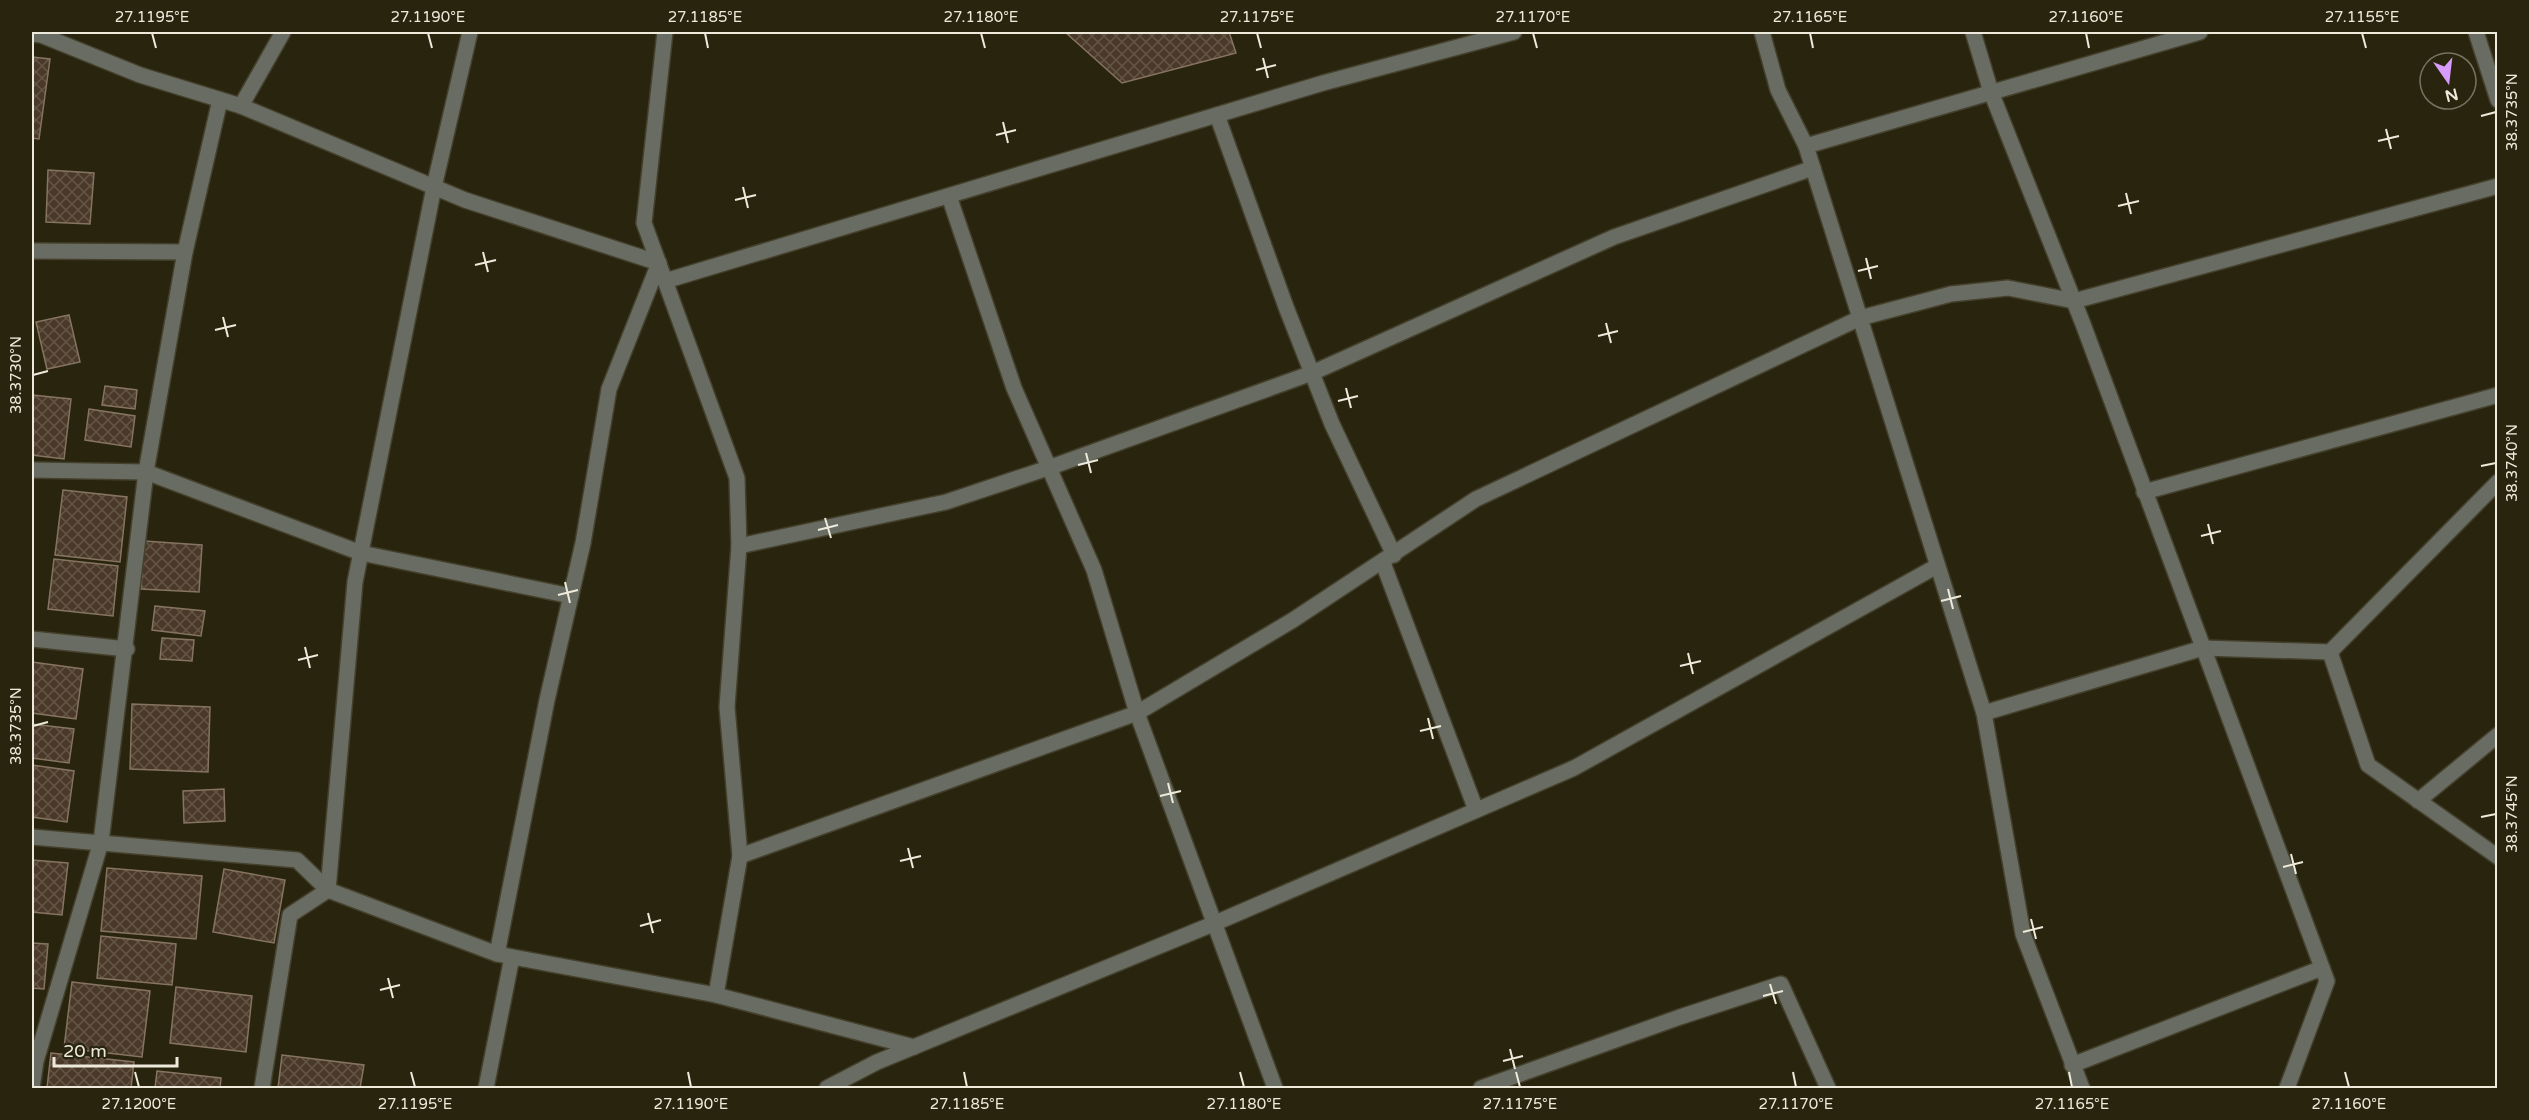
<svg xmlns="http://www.w3.org/2000/svg" width="2529" height="1120" font-family="'Varela Round',sans-serif">
	<defs>
		<pattern id="building-cross-hatch" width="8" height="8" patternUnits="userSpaceOnUse" patternTransform="scale(1.5)"><rect width="8" height="8" fill="#4a3928"/><path d="M0 0l8 8M0 8l8-8" fill="none" stroke="#645647"/></pattern>
	</defs>
	<rect width="100%" height="100%" fill="#28240e"/>
	<!-- building -->
	<g fill="url(#building-cross-hatch)" stroke="#867460" stroke-width="1.5">
		<path d="M 1065,32 L 1229,32 L 1236,53 L 1122,83 Z"/>
		<path d="M 32,57 L 50,59 L 39,139 L 32,138 Z"/>
		<path d="M 48,170 L 94,173 L 90,224 L 46,222 Z"/>
		<path d="M 69,315 L 80,362 L 47,369 L 36,322 Z"/>
		<path d="M 105,386 L 137,390 L 135,409 L 102,405 Z"/>
		<path d="M 32,395 L 71,399 L 64,459 L 32,455 Z"/>
		<path d="M 89,409 L 135,416 L 131,447 L 85,440 Z"/>
		<path d="M 63,490 L 127,497 L 120,562 L 55,555 Z"/>
		<path d="M 144,541 L 202,545 L 199,592 L 141,589 Z"/>
		<path d="M 54,559 L 118,566 L 113,616 L 48,609 Z"/>
		<path d="M 155,606 L 205,611 L 201,636 L 152,630 Z"/>
		<path d="M 162,638 L 194,640 L 192,661 L 160,659 Z"/>
		<path d="M 32,662 L 83,669 L 76,719 L 32,713 Z"/>
		<path d="M 132,704 L 210,707 L 208,772 L 130,769 Z"/>
		<path d="M 32,724 L 74,729 L 69,763 L 32,758 Z"/>
		<path d="M 32,765 L 74,771 L 67,822 L 32,817 Z"/>
		<path d="M 224,789 L 225,821 L 184,823 L 183,791 Z"/>
		<path d="M 32,860 L 68,863 L 62,915 L 32,912 Z"/>
		<path d="M 107,868 L 202,876 L 196,939 L 101,931 Z"/>
		<path d="M 224,869 L 285,880 L 274,943 L 213,932 Z"/>
		<path d="M 101,936 L 176,944 L 172,985 L 97,978 Z"/>
		<path d="M 32,943 L 48,944 L 44,989 L 32,988 Z"/>
		<path d="M 72,982 L 150,991 L 142,1057 L 64,1048 Z"/>
		<path d="M 176,987 L 252,996 L 246,1052 L 170,1043 Z"/>
		<path d="M 51,1053 L 134,1062 L 131,1088 L 47,1088 Z"/>
		<path d="M 282,1055 L 364,1065 L 360,1088 L 278,1088 Z"/>
		<path d="M 157,1071 L 221,1078 L 220,1088 L 155,1088 Z"/>
	</g>
	<g fill="none" stroke-linecap="round" stroke-linejoin="round">
		<defs>
			<g id="minor">
				<path d="M 665,32 L 644,223 L 737,478 L 739,546 L 727,707 L 740,856 L 716,995"/>
				<path d="M 1762,32 L 1778,90 L 1806,146"/>
				<path d="M 1973,32 L 1991,92 L 2083,324 L 2327,981 L 2287,1088"/>
				<path d="M 2476,32 L 2498,100"/>
				<path d="M 32,34 L 41,35 L 140,75 L 241,106 L 465,200 L 659,263 L 609,389 L 583,543 L 547,700 L 497,954"/>
				<path d="M 241,106 L 283,32"/>
				<path d="M 1217,115 L 1286,307 L 1332,424 L 1394,555"/>
				<path d="M 949,196 L 1014,388 L 1094,570 L 1137,713 L 1275,1088"/>
				<path d="M 32,251 L 185,252"/>
				<path d="M 665,281 L 1323,83 L 1514,32"/>
				<path d="M 32,470 L 146,472 L 361,553 L 571,596"/>
				<path d="M 2498,482 L 2330,652 L 2368,765 L 2498,857"/>
				<path d="M 2144,492 L 2498,395"/>
				<path d="M 739,546 L 946,502 L 1051,467 L 1312,373 L 1614,237 L 1813,168"/>
				<path d="M 1383,563 L 1476,810"/>
				<path d="M 32,639 L 127,649"/>
				<path d="M 1984,713 L 2203,648 L 2330,652"/>
				<path d="M 2418,801 L 2498,735"/>
				<path d="M 32,837 L 297,860 L 328,890 L 497,954 L 716,995 L 914,1047"/>
				<path d="M 740,856 L 1137,713 L 1293,620 L 1476,499 L 1860,318 L 1951,294 L 2008,288 L 2074,301 L 2498,186"/>
				<path d="M 2072,1065 L 2322,968"/>
				<path d="M 32,1088 L 36,1061 L 101,842 L 146,472 L 185,252 L 220,100"/>
				<path d="M 262,1088 L 290,915 L 328,890 L 355,582 L 434,187 L 470,32"/>
				<path d="M 486,1088 L 512,957"/>
				<path d="M 827,1088 L 877,1062 L 1213,924 L 1574,768 L 1937,566"/>
				<path d="M 1481,1088 L 1680,1017 L 1781,984 L 1828,1088"/>
				<path d="M 2082,1088 L 2023,934 L 1984,713 L 1806,146 L 2200,32"/>
			</g>
		</defs>
		<!-- minor casing -->
		<use href="#minor" stroke="#44402b" stroke-width="18"/>
		<!-- minor -->
		<use href="#minor" stroke="#686c62" stroke-width="15"/>
	</g>
	<!-- ticks -->
	<path fill="none" stroke="#edeadc" stroke-width="2" d="M 152,33 L 156,48M 428,33 L 432,48M 705,33 L 708,48M 981,33 L 985,48M 1257,33 L 1261,48M 1533,33 L 1537,48M 1810,33 L 1813,48M 2086,33 L 2089,48M 2362,33 L 2366,48M 1263,58 L 1268,78M 1256,70 L 1276,65M 2481,116 L 2496,112M 1003,122 L 1008,143M 2386,129 L 2391,149M 996,135 L 1016,130M 2378,141 L 2399,136M 743,187 L 748,208M 2126,193 L 2131,214M 735,200 L 756,195M 2118,206 L 2139,201M 483,252 L 488,272M 1866,258 L 1871,279M 475,265 L 496,260M 1858,271 L 1878,266M 223,317 L 228,337M 1606,323 L 1611,343M 215,330 L 236,325M 1598,336 L 1618,331M 33,375 L 48,371M 1346,388 L 1351,408M 1338,401 L 1358,396M 1086,453 L 1091,473M 1078,465 L 1098,460M 2481,466 L 2496,463M 825,518 L 831,538M 2208,524 L 2213,544M 818,530 L 838,525M 2201,536 L 2221,531M 565,582 L 570,603M 1948,589 L 1953,609M 558,595 L 578,590M 1941,601 L 1961,596M 305,647 L 310,668M 1688,653 L 1693,674M 298,660 L 318,655M 1680,666 L 1701,661M 1428,718 L 1433,739M 33,726 L 48,722M 1420,731 L 1441,726M 1168,783 L 1173,803M 1160,796 L 1181,791M 2481,817 L 2496,814M 908,848 L 913,868M 2291,854 L 2296,874M 900,861 L 921,856M 2283,867 L 2303,862M 648,913 L 653,933M 2031,919 L 2036,939M 640,926 L 661,920M 2023,932 L 2043,927M 388,978 L 393,998M 1770,984 L 1776,1004M 380,990 L 400,985M 1763,996 L 1783,991M 1510,1049 L 1515,1069M 1503,1061 L 1523,1056M 135,1072 L 139,1087M 411,1072 L 415,1087M 688,1072 L 691,1087M 964,1072 L 967,1087M 1240,1072 L 1244,1087M 1516,1072 L 1520,1087M 1793,1072 L 1796,1087M 2069,1072 L 2072,1087M 2345,1072 L 2349,1087"/>
	<!-- border -->
	<rect width="2529" height="1120" fill="none" stroke="#28240e" stroke-width="66"/>
	<!-- north arrow -->
	<g transform="translate(2448 81) rotate(166)"><circle r="28" fill="#28240e" stroke="#777360" stroke-width="1.5"/>
	<path d="M0-4.5L10 22L0 15L-10 22Z" fill="#d79bf9"/>
	<text y="-9" font-size="16" font-weight="bold" text-anchor="middle" fill="#edeadc">N</text>
	</g>
	<!-- scale -->
	<path d="M54 1057v9h123v-9" fill="none" stroke="#edeadc" stroke-width="3"/>
	<text x="63" y="1057" font-size="18" fill="#edeadc" stroke="#28240e" stroke-width="4.5" paint-order="stroke">20 m</text>
	<rect x="33" y="33" width="2463" height="1054" fill="none" stroke="#edeadc" stroke-width="2"/>
	<g font-size="15" text-anchor="middle" fill="#edeadc">
		<text x="152" y="22">27.1195°E</text>
		<text x="428" y="22">27.1190°E</text>
		<text x="705" y="22">27.1185°E</text>
		<text x="981" y="22">27.1180°E</text>
		<text x="1257" y="22">27.1175°E</text>
		<text x="1533" y="22">27.1170°E</text>
		<text x="1810" y="22">27.1165°E</text>
		<text x="2086" y="22">27.1160°E</text>
		<text x="2362" y="22">27.1155°E</text>
		<text transform="translate(2512 112) rotate(-90)" y="5">38.3735°N</text>
		<text transform="translate(16 375) rotate(-90)" y="5">38.3730°N</text>
		<text transform="translate(2512 463) rotate(-90)" y="5">38.3740°N</text>
		<text transform="translate(16 726) rotate(-90)" y="5">38.3735°N</text>
		<text transform="translate(2512 814) rotate(-90)" y="5">38.3745°N</text>
		<text x="139" y="1109">27.1200°E</text>
		<text x="415" y="1109">27.1195°E</text>
		<text x="691" y="1109">27.1190°E</text>
		<text x="967" y="1109">27.1185°E</text>
		<text x="1244" y="1109">27.1180°E</text>
		<text x="1520" y="1109">27.1175°E</text>
		<text x="1796" y="1109">27.1170°E</text>
		<text x="2072" y="1109">27.1165°E</text>
		<text x="2349" y="1109">27.1160°E</text>
	</g>
</svg>
